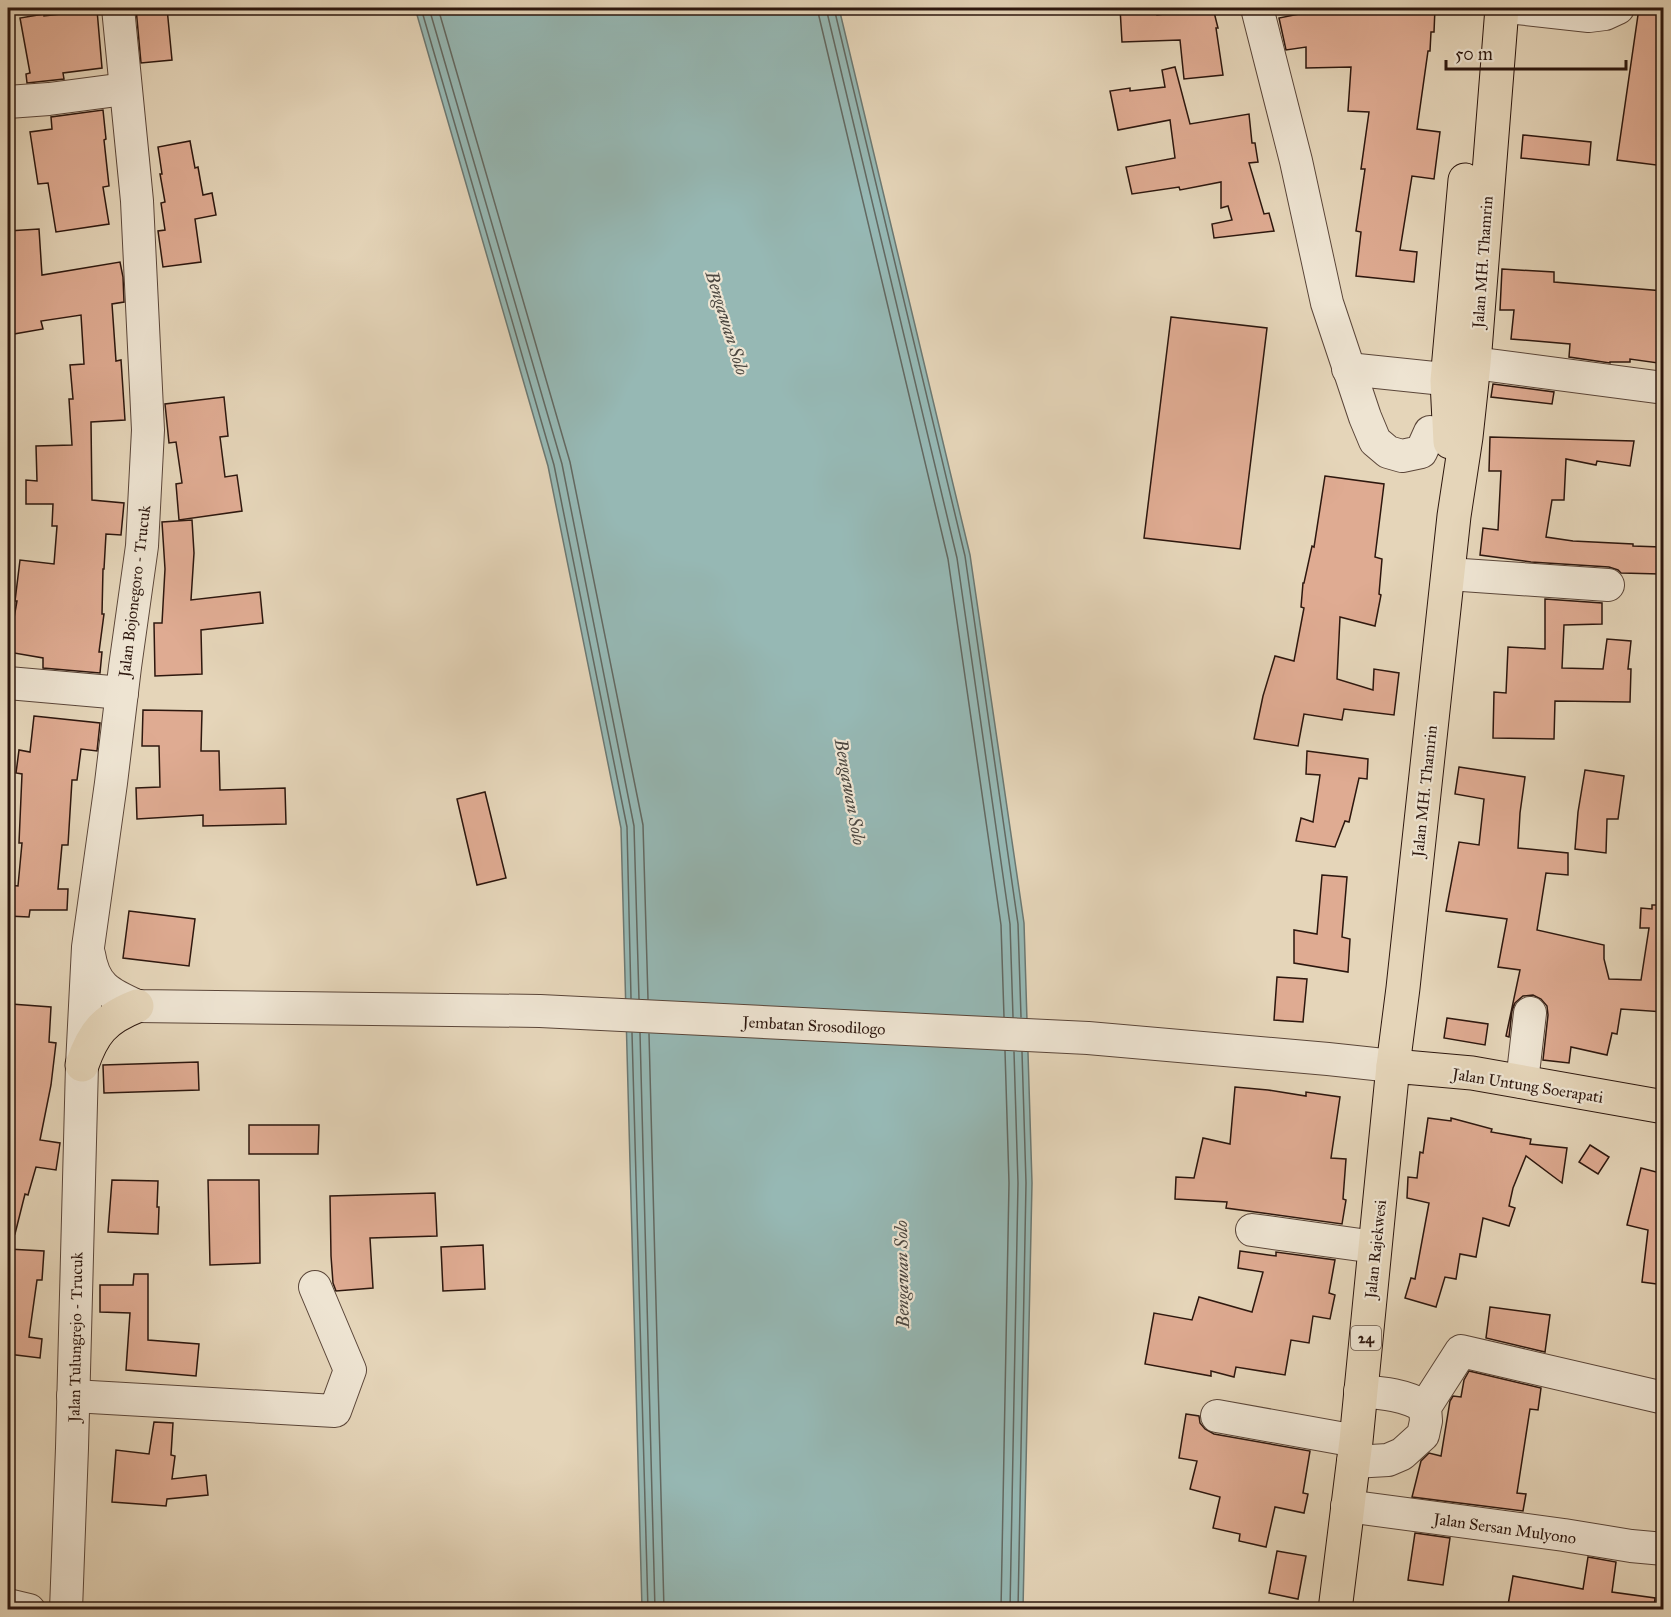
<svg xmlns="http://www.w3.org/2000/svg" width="1671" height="1617" font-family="'IM FELL Great Primer',serif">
	<rect width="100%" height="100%" fill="#e5d5b9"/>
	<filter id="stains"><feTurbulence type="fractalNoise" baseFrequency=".00333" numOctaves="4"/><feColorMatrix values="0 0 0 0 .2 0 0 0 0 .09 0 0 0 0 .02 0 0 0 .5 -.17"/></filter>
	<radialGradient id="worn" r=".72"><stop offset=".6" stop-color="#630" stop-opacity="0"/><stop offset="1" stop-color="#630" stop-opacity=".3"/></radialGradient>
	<!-- water -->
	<path fill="#96b8b4" stroke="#6c7872" stroke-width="1.5" d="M 415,8 L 839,8 L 970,555 L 1024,923 L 1032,1183 L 1023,1609 L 642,1609 L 621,828 L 548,466 Z"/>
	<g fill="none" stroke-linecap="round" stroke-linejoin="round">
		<!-- shore -->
		<g stroke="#626861" stroke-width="1.5">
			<path d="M 421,8 L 554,465 L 627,827 L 631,998"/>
			<path d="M 429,8 L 562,464 L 634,826 L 639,999"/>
			<path d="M 438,8 L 570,462 L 643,825 L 648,999"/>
			<path d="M 817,8 L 948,559 L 1001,925 L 1004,1017"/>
			<path d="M 826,8 L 957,558 L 1010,924 L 1013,1017"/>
			<path d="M 834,8 L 965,556 L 1018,924 L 1021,1017"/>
			<path d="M 632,1033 L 648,1610"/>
			<path d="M 640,1033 L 655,1610"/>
			<path d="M 649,1034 L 664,1610"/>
			<path d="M 1001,1610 L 1009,1183 L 1005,1051"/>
			<path d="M 1010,1610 L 1018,1183 L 1014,1052"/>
			<path d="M 1018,1610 L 1026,1183 L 1022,1052"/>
		</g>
	</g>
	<!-- building -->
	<g fill="#dfab92" stroke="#2d170e" stroke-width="1.5">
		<path d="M 136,8 L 167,8 L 172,60 L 141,63 Z"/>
		<path d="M 1120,8 L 1156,8 L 1157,15 L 1213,8 L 1218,28 L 1216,28 L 1223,75 L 1184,79 L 1180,40 L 1122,42 Z"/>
		<path d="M 1392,8 L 1435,8 L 1434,32 L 1431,32 L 1430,51 L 1428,51 L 1417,129 L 1440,132 L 1434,179 L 1412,176 L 1400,250 L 1417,252 L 1414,282 L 1356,276 L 1361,232 L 1356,231 L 1365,169 L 1361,169 L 1369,112 L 1348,111 L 1351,67 L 1306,68 L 1306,47 L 1286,50 L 1279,18 L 1304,13 L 1331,10 L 1392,11 Z"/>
		<path d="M 1639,8 L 1664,8 L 1664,166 L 1617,160 Z"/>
		<path d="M 97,10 L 102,68 L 63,73 L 64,79 L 27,83 L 26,74 L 30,73 L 20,18 L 44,14 L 44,16 Z"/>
		<path d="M 1175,67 L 1190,124 L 1249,114 L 1252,143 L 1255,143 L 1258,162 L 1249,163 L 1264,214 L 1269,213 L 1274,231 L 1214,238 L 1212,224 L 1232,220 L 1228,206 L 1221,208 L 1221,182 L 1180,190 L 1179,187 L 1132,194 L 1126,167 L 1175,158 L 1170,120 L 1118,130 L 1110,91 L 1130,88 L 1130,91 L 1165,87 L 1162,70 Z"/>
		<path d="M 103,110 L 106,139 L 104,140 L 109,186 L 103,187 L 109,224 L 56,232 L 48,183 L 38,184 L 30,132 L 52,129 L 51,117 Z"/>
		<path d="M 1523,135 L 1591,142 L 1589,165 L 1521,158 Z"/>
		<path d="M 190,141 L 195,168 L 198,167 L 203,195 L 212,193 L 216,215 L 195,219 L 201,262 L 163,267 L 158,231 L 165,230 L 161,203 L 165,202 L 160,174 L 162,174 L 158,147 Z"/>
		<path d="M 39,229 L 42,275 L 120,262 L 123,277 L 124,302 L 112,304 L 116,361 L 121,360 L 125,420 L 91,422 L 92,500 L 124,503 L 121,535 L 106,534 L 104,569 L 103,569 L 102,614 L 104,614 L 99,652 L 102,652 L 100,673 L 43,668 L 43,658 L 8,652 L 17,601 L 15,601 L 20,560 L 54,564 L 57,526 L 52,526 L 53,504 L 26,504 L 26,480 L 37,481 L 36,446 L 72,445 L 69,399 L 73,399 L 70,365 L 84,364 L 81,315 L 41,321 L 43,329 L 8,335 L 8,231 Z"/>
		<path d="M 1502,269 L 1554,272 L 1554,282 L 1664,291 L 1664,318 L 1658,363 L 1630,359 L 1630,362 L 1610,362 L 1610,363 L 1569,357 L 1570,344 L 1511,339 L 1514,310 L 1500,310 Z"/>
		<path d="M 1171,317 L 1267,328 L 1240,549 L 1144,538 Z"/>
		<path d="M 1493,384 L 1554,392 L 1552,404 L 1491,397 Z"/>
		<path d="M 224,397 L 228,436 L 220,437 L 225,477 L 237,475 L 242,511 L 179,520 L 176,484 L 182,483 L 176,442 L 169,443 L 165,404 Z"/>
		<path d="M 1490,437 L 1634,441 L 1630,466 L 1597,461 L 1596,465 L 1566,459 L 1564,500 L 1552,500 L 1546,537 L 1573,541 L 1633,544 L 1633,546 L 1661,547 L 1660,574 L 1621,573 L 1618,570 L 1609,567 L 1531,562 L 1480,555 L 1483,528 L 1498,530 L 1501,471 L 1489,471 Z"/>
		<path d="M 1325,476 L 1384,484 L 1375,557 L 1382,559 L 1379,594 L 1381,595 L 1375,626 L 1340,617 L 1337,679 L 1373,690 L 1374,669 L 1399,673 L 1394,715 L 1344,709 L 1342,720 L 1304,714 L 1298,746 L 1254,739 L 1263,696 L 1275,656 L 1294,661 L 1304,608 L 1301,607 L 1303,583 L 1304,583 L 1312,546 L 1314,547 Z"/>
		<path d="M 192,520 L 194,553 L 191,600 L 260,592 L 263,623 L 201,630 L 202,674 L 155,676 L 154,623 L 162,623 L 165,569 L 162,522 Z"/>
		<path d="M 1545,599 L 1602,603 L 1602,624 L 1564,625 L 1562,668 L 1603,669 L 1607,639 L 1631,641 L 1628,669 L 1631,669 L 1630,702 L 1555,701 L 1554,739 L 1493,738 L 1494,692 L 1506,693 L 1508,647 L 1545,649 Z"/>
		<path d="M 143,710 L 202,711 L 201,751 L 219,751 L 220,790 L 285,788 L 286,824 L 203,826 L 203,815 L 137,819 L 136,788 L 160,787 L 159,746 L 142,746 Z"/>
		<path d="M 34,716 L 100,723 L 97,751 L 81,749 L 77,780 L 72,780 L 68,845 L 62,845 L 58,889 L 68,889 L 67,910 L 30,910 L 29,917 L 8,916 L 8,885 L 18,886 L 22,843 L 19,843 L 22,774 L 16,773 L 19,750 L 30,752 Z"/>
		<path d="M 1307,751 L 1368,759 L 1367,779 L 1359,778 L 1349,822 L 1345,821 L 1335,847 L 1296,841 L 1301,818 L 1313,822 L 1320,775 L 1306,774 Z"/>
		<path d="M 1459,767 L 1525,777 L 1520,813 L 1518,848 L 1568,853 L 1568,875 L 1546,873 L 1537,930 L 1604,945 L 1604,959 L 1609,979 L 1641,980 L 1649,928 L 1640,928 L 1641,908 L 1652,909 L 1652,905 L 1664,905 L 1664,1012 L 1621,1009 L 1617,1034 L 1612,1033 L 1607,1055 L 1571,1047 L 1569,1063 L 1543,1060 L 1548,1015 L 1547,1006 L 1541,999 L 1533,995 L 1523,996 L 1515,1003 L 1512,1011 L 1509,1037 L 1506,1036 L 1520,970 L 1498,967 L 1507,919 L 1446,911 L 1459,842 L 1479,845 L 1484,799 L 1455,794 Z"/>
		<path d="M 1585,770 L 1624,776 L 1618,819 L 1607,819 L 1606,853 L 1575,849 L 1578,812 Z"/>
		<path d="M 485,792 L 506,878 L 477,885 L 457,799 Z"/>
		<path d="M 1322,875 L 1347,877 L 1342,937 L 1350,939 L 1348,972 L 1294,963 L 1294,930 L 1317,934 Z"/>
		<path d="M 129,911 L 195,919 L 189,966 L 123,958 Z"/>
		<path d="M 1277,977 L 1307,979 L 1303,1022 L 1274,1020 Z"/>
		<path d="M 11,1004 L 51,1007 L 49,1042 L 56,1043 L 51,1085 L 40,1140 L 60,1143 L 56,1170 L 36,1167 L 28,1195 L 25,1194 L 15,1234 L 8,1233 L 8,1043 Z"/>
		<path d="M 1447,1018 L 1488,1024 L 1485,1045 L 1444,1038 Z"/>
		<path d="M 198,1062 L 199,1090 L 104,1093 L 103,1065 Z"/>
		<path d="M 1235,1087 L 1268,1090 L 1306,1096 L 1306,1092 L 1340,1097 L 1331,1158 L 1346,1159 L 1343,1199 L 1346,1200 L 1342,1224 L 1226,1208 L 1227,1202 L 1175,1199 L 1176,1177 L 1194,1178 L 1203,1138 L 1230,1144 Z"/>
		<path d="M 1428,1118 L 1451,1121 L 1451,1118 L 1492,1129 L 1491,1132 L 1531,1139 L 1530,1144 L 1567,1148 L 1562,1183 L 1526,1156 L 1513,1188 L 1509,1206 L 1515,1208 L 1509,1226 L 1483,1218 L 1476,1257 L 1460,1254 L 1456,1279 L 1445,1277 L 1436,1307 L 1405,1298 L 1411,1278 L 1415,1279 L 1429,1203 L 1407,1198 L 1408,1177 L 1417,1178 L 1420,1152 L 1423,1153 Z"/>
		<path d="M 249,1125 L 319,1125 L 318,1154 L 249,1154 Z"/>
		<path d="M 1590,1145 L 1609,1157 L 1598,1174 L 1579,1162 Z"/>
		<path d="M 1641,1168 L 1664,1174 L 1664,1285 L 1642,1282 L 1648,1230 L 1627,1225 Z"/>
		<path d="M 112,1180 L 158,1181 L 157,1207 L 159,1207 L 158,1234 L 108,1232 Z"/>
		<path d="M 208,1180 L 259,1180 L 260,1263 L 210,1265 Z"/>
		<path d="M 435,1193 L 437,1236 L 370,1238 L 373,1288 L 336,1291 L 333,1283 L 331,1256 L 330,1196 Z"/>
		<path d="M 483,1245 L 485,1289 L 443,1291 L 441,1247 Z"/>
		<path d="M 8,1249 L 44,1251 L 42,1280 L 37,1280 L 29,1337 L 42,1339 L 40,1358 L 8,1354 Z"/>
		<path d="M 1240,1251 L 1276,1256 L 1276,1252 L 1335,1260 L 1329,1293 L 1335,1295 L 1330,1319 L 1313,1316 L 1309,1343 L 1291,1340 L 1285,1375 L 1236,1367 L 1234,1377 L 1211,1371 L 1211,1376 L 1145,1364 L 1154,1313 L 1192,1320 L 1199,1297 L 1252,1312 L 1263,1272 L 1238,1268 Z"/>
		<path d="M 134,1274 L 148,1274 L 148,1340 L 199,1344 L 196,1376 L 126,1370 L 130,1313 L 100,1312 L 100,1285 L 133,1285 Z"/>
		<path d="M 1490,1307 L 1550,1315 L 1545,1352 L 1486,1338 Z"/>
		<path d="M 1469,1371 L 1541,1388 L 1538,1410 L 1530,1409 L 1517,1493 L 1526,1494 L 1523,1511 L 1412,1497 L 1421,1461 L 1429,1453 L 1441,1456 L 1450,1401 L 1453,1396 L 1461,1397 L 1464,1380 Z"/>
		<path d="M 1186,1414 L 1199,1416 L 1200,1423 L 1205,1429 L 1214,1434 L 1310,1451 L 1303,1493 L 1308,1494 L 1304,1513 L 1275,1507 L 1266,1547 L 1239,1541 L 1240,1534 L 1213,1528 L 1220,1497 L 1190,1489 L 1197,1461 L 1179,1458 Z"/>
		<path d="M 154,1422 L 173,1423 L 171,1455 L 175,1456 L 172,1479 L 206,1475 L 208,1495 L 167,1499 L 166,1506 L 112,1502 L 116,1450 L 149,1454 Z"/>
		<path d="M 1415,1533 L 1450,1538 L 1443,1585 L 1408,1580 Z"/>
		<path d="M 1277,1551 L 1306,1556 L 1298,1599 L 1269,1593 Z"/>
		<path d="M 1588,1557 L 1616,1562 L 1612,1592 L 1655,1598 L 1654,1610 L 1534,1610 L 1508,1605 L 1513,1576 L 1583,1589 Z"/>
	</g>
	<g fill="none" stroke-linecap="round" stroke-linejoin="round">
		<defs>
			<g id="minor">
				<path d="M 1257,8 L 1296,161 L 1327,303 L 1365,417 L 1375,441 L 1388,452 L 1402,456 L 1421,452 L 1430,432 L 1449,435"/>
				<path d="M 1517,8 L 1589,16 L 1605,14 L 1618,8"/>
				<path d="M 8,102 L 49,99 L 125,89"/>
				<path d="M 1474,363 L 1664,388"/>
				<path d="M 1348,369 L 1434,378"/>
				<path d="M 1448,574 L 1608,585"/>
				<path d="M 8,683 L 122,693"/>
				<path d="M 89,954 C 94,986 108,993 137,1006 L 540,1011 L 1088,1038 L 1328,1059 L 1393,1066"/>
				<path d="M 1522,1082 L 1530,1013"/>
				<path d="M 1252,1230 L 1375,1247"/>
				<path d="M 1360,1391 C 1383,1393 1406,1395 1425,1407"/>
				<path d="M 73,1396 L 335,1411 L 350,1370 L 315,1287"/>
				<path d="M 1217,1416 L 1356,1441"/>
				<path d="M 1353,1462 L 1388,1460 L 1402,1454 L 1423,1435 L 1426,1421 L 1425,1407 L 1461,1351 L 1664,1398"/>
				<path d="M 1347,1506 L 1564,1535 L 1631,1546 L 1664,1549"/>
				<path d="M 8,1605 L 29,1610"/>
				<path d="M 66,1610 L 72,1448 L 82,1065 L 88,947 L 111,783 L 125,667 L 142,546 L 148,430 L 137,201 L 118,8"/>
			</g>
			<g id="major">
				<path d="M 1450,442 L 1447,381 L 1465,180"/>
				<path d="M 82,1065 C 93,1033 104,1019 137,1006"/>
				<path d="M 1393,1066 L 1403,988 L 1454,516 L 1466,437 L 1474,363 L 1502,8"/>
			</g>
			<path id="highway" d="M 1335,1610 L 1356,1441 L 1393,1066 L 1472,1073 L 1664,1107"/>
		</defs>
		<!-- minor casing -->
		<use href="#minor" stroke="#5b4639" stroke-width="34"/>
		<!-- major casing -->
		<use href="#major" stroke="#2d170e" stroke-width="35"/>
		<!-- highway casing -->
		<use href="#highway" stroke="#2d170e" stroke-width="35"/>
		<!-- minor -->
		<use href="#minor" stroke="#eee4d2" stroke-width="32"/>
		<!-- major -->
		<use href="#major" stroke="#e5d5b9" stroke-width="33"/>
		<!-- highway -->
		<use href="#highway" stroke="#e5d5b9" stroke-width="33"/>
	</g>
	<g text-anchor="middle" stroke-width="4.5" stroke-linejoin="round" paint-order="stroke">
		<!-- shield labels -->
		<rect fill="#eee4d2" stroke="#675449" stroke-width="1.5" x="1351" y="1326" width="30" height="24" rx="4.5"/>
		<g font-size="15" font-weight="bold" fill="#2d170e">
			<text x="1366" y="1343">24</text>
		</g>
		<!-- street labels -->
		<g font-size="16" fill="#2d170e" stroke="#eee4d2">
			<text transform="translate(1482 262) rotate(-86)" y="6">Jalan MH. Thamrin</text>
			<text transform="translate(134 591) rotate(-83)" y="6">Jalan Bojonegoro - Trucuk</text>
			<text transform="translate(1424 791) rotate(-84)" y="6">Jalan MH. Thamrin</text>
			<text transform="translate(814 1025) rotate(3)" y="6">Jembatan Srosodilogo</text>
			<text transform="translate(1528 1085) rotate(9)" y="6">Jalan Untung Soerapati</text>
			<text transform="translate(1375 1249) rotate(-84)" y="6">Jalan Rajekwesi</text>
			<text transform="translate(75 1337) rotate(-89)" y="6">Jalan Tulungrejo - Trucuk</text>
			<text transform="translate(1505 1528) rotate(8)" y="6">Jalan Sersan Mulyono</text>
		</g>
		<!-- water labels -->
		<g font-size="18" font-style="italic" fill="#4c4740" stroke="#eee4d2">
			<text transform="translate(727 323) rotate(73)" y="6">Bengawan Solo</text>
			<text transform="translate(850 792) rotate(80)" y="6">Bengawan Solo</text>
			<text transform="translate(902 1274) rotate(-91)" y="6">Bengawan Solo</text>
		</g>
	</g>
	<!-- margin -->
	<rect width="1671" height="1617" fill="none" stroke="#e5d5b9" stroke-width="30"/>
	<rect x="9" y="9" width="1653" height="1599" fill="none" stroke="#2d170e" stroke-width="3"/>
	<rect x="15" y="15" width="1641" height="1587" fill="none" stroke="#2d170e" stroke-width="1.5"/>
	<!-- scale -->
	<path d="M1446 60v9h180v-9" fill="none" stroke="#2d170e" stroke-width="3"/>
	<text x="1455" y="60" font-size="18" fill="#2d170e" stroke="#eee4d2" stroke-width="4.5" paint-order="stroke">50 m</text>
	<rect width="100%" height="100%" filter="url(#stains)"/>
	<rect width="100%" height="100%" fill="url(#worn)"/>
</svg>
